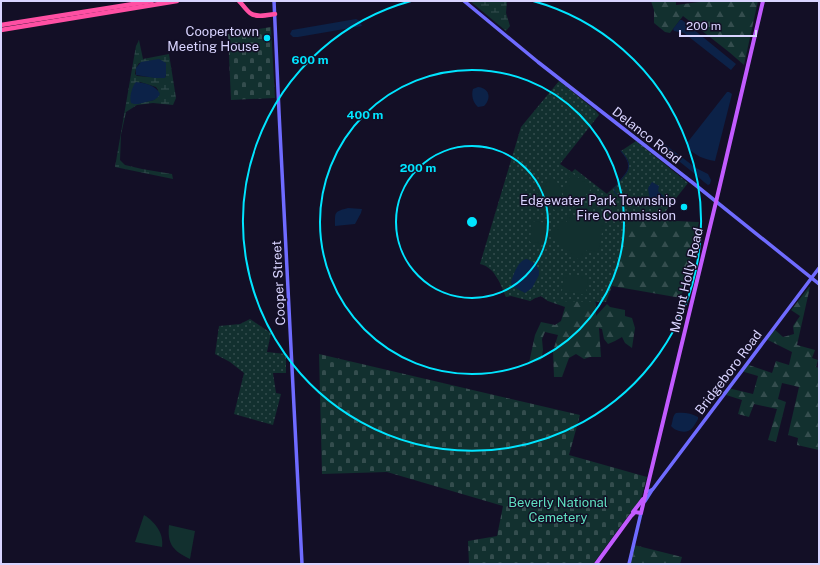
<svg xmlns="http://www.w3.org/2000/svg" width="820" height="565" font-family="'Public Sans',sans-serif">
	<defs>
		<pattern id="forest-firs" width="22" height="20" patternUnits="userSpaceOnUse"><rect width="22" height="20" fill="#12302f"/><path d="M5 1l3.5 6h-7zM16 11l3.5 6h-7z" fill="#344d4e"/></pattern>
		<pattern id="wetland-marsh" width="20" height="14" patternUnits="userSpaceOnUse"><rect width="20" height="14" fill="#12302f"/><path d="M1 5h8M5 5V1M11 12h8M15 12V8" fill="none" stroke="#344d4e"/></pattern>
		<pattern id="cemetery-stones" width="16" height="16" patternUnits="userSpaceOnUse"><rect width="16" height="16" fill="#12302f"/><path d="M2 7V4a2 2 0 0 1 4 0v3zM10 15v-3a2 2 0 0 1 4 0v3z" fill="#344d4e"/></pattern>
		<pattern id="park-dots" width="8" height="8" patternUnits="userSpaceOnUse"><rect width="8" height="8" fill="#12302f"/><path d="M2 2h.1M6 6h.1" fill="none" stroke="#344d4e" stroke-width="1.8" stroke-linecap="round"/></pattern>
	</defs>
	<rect width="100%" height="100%" fill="#130f26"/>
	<!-- forest -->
	<g fill="url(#forest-firs)">
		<path d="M 651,1 L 676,1 L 676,5 L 707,1 L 758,1 L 744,65 L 729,52 L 683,16 L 670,33 L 665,32 L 654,23 L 654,10 Z"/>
		<path d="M 630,219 L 699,222 L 681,298 L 612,286 L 626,224 Z"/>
		<path d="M 494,273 L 594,299 L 596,304 L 596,316 L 607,304 L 610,307 L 625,310 L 625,316 L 632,318 L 635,328 L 632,348 L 625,343 L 622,337 L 615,341 L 608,344 L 604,339 L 602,329 L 599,328 L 601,357 L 590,357 L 584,359 L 576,354 L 569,358 L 562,377 L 554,377 L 553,351 L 558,335 L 545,332 L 542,339 L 543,350 L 541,360 L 529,363 L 535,335 L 541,322 L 555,325 L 561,321 L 565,307 L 548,301 L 541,296 L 535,298 L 530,301 L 513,289 L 506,297 L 501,284 Z"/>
		<path d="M 809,287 L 810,287 L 797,345 L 815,350 L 812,358 L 818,360 L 816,367 L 819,368 L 819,450 L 797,445 L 798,438 L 788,435 L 799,387 L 782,383 L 778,399 L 786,402 L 776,442 L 768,440 L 777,409 L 754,404 L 749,417 L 738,414 L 742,400 L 723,394 L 728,388 L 753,394 L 758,376 L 741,371 L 746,364 L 772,373 L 776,361 L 789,365 L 792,352 L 766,339 L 773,328 L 783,337 L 794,334 L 793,326 L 800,316 L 791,310 Z"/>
		<path d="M 634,545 L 682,557 L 680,564 L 629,564 Z"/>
	</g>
	<!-- wetland -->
	<g fill="url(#wetland-marsh)" fill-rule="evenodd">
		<path d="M 470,1 L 507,1 L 506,13 L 510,26 L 506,31 Z"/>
		<path d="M 139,40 L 143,59 L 169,54 L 176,98 L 173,105 L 153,103 L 137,105 L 126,112 L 121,135 L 120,160 L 125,165 L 142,169 L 172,174 L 173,179 L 115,167 L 133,63 L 136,46 ZM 139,63 L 166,64 L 166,76 L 164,78 L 137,76 L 135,74 L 136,68 ZM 140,82 L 156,87 L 158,90 L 154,100 L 134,104 Z"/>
	</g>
	<!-- cemetery -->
	<g fill="url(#cemetery-stones)">
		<path d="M 271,27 L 275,98 L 231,100 L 228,34 Z"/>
		<path d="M 319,354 L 580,415 L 569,455 L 647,477 L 641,498 L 593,564 L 469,564 L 468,541 L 497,536 L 503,506 L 387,472 L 322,474 Z"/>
	</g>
	<!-- park -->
	<g fill="url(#park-dots)">
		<path d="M 559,81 L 595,110 L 599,115 L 560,164 L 572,172 L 575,169 L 607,194 C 613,188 630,174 629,165 C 629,159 624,155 621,151 L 636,141 L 688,183 L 662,216 L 661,221 L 630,219 L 626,224 L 612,286 L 606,302 L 548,301 L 541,296 L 535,298 L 530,301 L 511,296 L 506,297 C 501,285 495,267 480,264 L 521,127 Z"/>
		<path d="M 250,319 L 271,333 L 267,352 L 286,354 L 286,373 L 273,373 L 276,393 L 281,394 L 273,425 L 234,414 L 244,373 L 230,362 L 215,354 L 219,326 L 240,324 Z"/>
	</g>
	<!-- garden -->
	<g fill="#12302f">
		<path d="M 572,173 L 591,187 L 591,189 L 575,207 C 561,196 563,187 572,173 Z"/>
		<path d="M 552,177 C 555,180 559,184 560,187 C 564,195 562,206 556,211 L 537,196 L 537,194 Z"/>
		<path d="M 568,215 L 603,220 L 604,222 L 598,252 L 587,250 L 579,260 L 550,235 L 564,219 L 567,222 Z"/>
		<path d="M 532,221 L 547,223 L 545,244 L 530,242 Z"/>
		<path d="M 564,274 L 588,277 L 586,295 L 562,291 Z"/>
		<path d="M 144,515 C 155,522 164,533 162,547 L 135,542 Z"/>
		<path d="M 169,525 L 195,531 L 190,559 C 173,551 167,544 169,525 Z"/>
	</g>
	<!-- water -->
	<g fill="#0c2248">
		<path d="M 356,19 L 360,21 L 362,26 L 298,37 L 293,37 L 290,34 L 292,30 Z"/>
		<path d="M 680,20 L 682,20 L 736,64 L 731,70 L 684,33 L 674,31 L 673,29 Z"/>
		<path d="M 159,59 L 166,63 L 166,75 L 165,78 L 155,78 L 136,75 L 136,68 L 141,62 Z"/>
		<path d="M 136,82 C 144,83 156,85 160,94 L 158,97 L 154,100 L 138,104 L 134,104 L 131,103 C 129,97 132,87 136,82 Z"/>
		<path d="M 478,87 C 489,88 492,98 484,106 L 478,107 C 473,103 471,95 473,89 Z"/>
		<path d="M 727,92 L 729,92 L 732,94 L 715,161 C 703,159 696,156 687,147 L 687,143 Z"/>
		<path d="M 661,143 L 663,143 L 696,168 L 708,174 L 711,180 L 710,184 L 708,185 L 704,182 L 695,174 L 665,150 L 660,147 L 659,144 Z"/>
		<path d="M 652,182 L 659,186 L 658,191 L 668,200 L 661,205 C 650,204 649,197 648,188 Z"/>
		<path d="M 348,208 L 362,209 L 361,213 L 355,224 L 335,226 C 335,211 334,212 348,208 Z"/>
		<path d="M 527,259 L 536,264 L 539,271 L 539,275 L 532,288 L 525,293 L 512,286 L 511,282 C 514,274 518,260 527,259 Z"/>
		<path d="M 676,413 C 683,412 692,413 698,417 L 698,419 C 693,428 690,434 679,431 C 675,430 673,428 671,426 C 673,422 672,416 676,413 Z"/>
	</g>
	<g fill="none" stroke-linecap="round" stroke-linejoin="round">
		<!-- stream -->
		<path stroke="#0c2248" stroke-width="1" d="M 621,151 C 638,171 623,172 614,190 L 615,193 C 626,199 638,199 650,197"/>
		<!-- secondary -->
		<g stroke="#6f6bff" stroke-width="3.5">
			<path d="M 274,1 L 279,112 L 302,564"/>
			<path d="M 464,1 L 538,62 L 693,183 L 819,284"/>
			<path d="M 646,491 L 650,491 L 653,489 L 819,268"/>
			<path d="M 645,501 L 652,490"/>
			<path d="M 629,564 L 641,513"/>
		</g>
		<!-- primary -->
		<g stroke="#c25bff" stroke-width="4">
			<path d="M 633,512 L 643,499"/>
			<path d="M 596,564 L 631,516 L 635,512 L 641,513 L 716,202 L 763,1"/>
		</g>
		<!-- highway -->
		<g stroke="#ff4fa3" stroke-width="4.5">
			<path d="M 239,1 C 243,5 246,10 250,13 C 256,18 268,15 275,14"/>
			<path d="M 1,25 L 152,1"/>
			<path d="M 1,30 L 177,1"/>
		</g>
	</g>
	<!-- distance rings -->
	<g fill="none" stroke="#00e5ff" stroke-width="2">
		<circle cx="472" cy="222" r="76"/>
		<circle cx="472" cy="222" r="152"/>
		<path d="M533 1A229 229 0 1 1 411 1"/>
	</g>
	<!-- markers -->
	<g fill="#00e5ff" stroke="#130f26" stroke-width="1.5">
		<circle cx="267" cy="38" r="4"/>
		<circle cx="684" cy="207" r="4"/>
	</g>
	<g text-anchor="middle" stroke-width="3" stroke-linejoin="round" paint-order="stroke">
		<!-- poi labels -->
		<g font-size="13" fill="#d9d4ff" stroke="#130f26" text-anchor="end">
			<text x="259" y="36">Coopertown<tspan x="259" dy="15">Meeting House</tspan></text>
			<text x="676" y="205">Edgewater Park Township<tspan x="676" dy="15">Fire Commission</tspan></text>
		</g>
		<!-- street labels -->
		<g font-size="13" fill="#d9d4ff" stroke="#130f26">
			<text transform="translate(647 135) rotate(38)" y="5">Delanco Road</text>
			<text transform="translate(686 280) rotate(-77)" y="5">Mount Holly Road</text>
			<text transform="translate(278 283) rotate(-93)" y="5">Cooper Street</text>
			<text transform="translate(728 372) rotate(-53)" y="5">Bridgeboro Road</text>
		</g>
		<!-- park labels -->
		<g font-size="13" fill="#5fe0c0" stroke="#130f26">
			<text x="558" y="507">Beverly National<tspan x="558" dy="15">Cemetery</tspan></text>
		</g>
	</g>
	<circle cx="472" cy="222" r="6" fill="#00e5ff" stroke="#130f26" stroke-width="2"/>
	<g font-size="12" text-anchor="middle" font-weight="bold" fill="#00e5ff" stroke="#130f26" stroke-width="3" stroke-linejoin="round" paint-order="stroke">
		<text x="310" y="64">600 m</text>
		<text x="365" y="119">400 m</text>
		<text x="418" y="172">200 m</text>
	</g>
	<!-- border -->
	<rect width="820" height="565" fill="none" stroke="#d9d4ff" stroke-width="4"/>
	<!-- scale -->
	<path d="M680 30v6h76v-6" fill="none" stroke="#d9d4ff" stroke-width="2"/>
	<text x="686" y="30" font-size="12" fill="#d9d4ff" stroke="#130f26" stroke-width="3" paint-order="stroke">200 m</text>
</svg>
